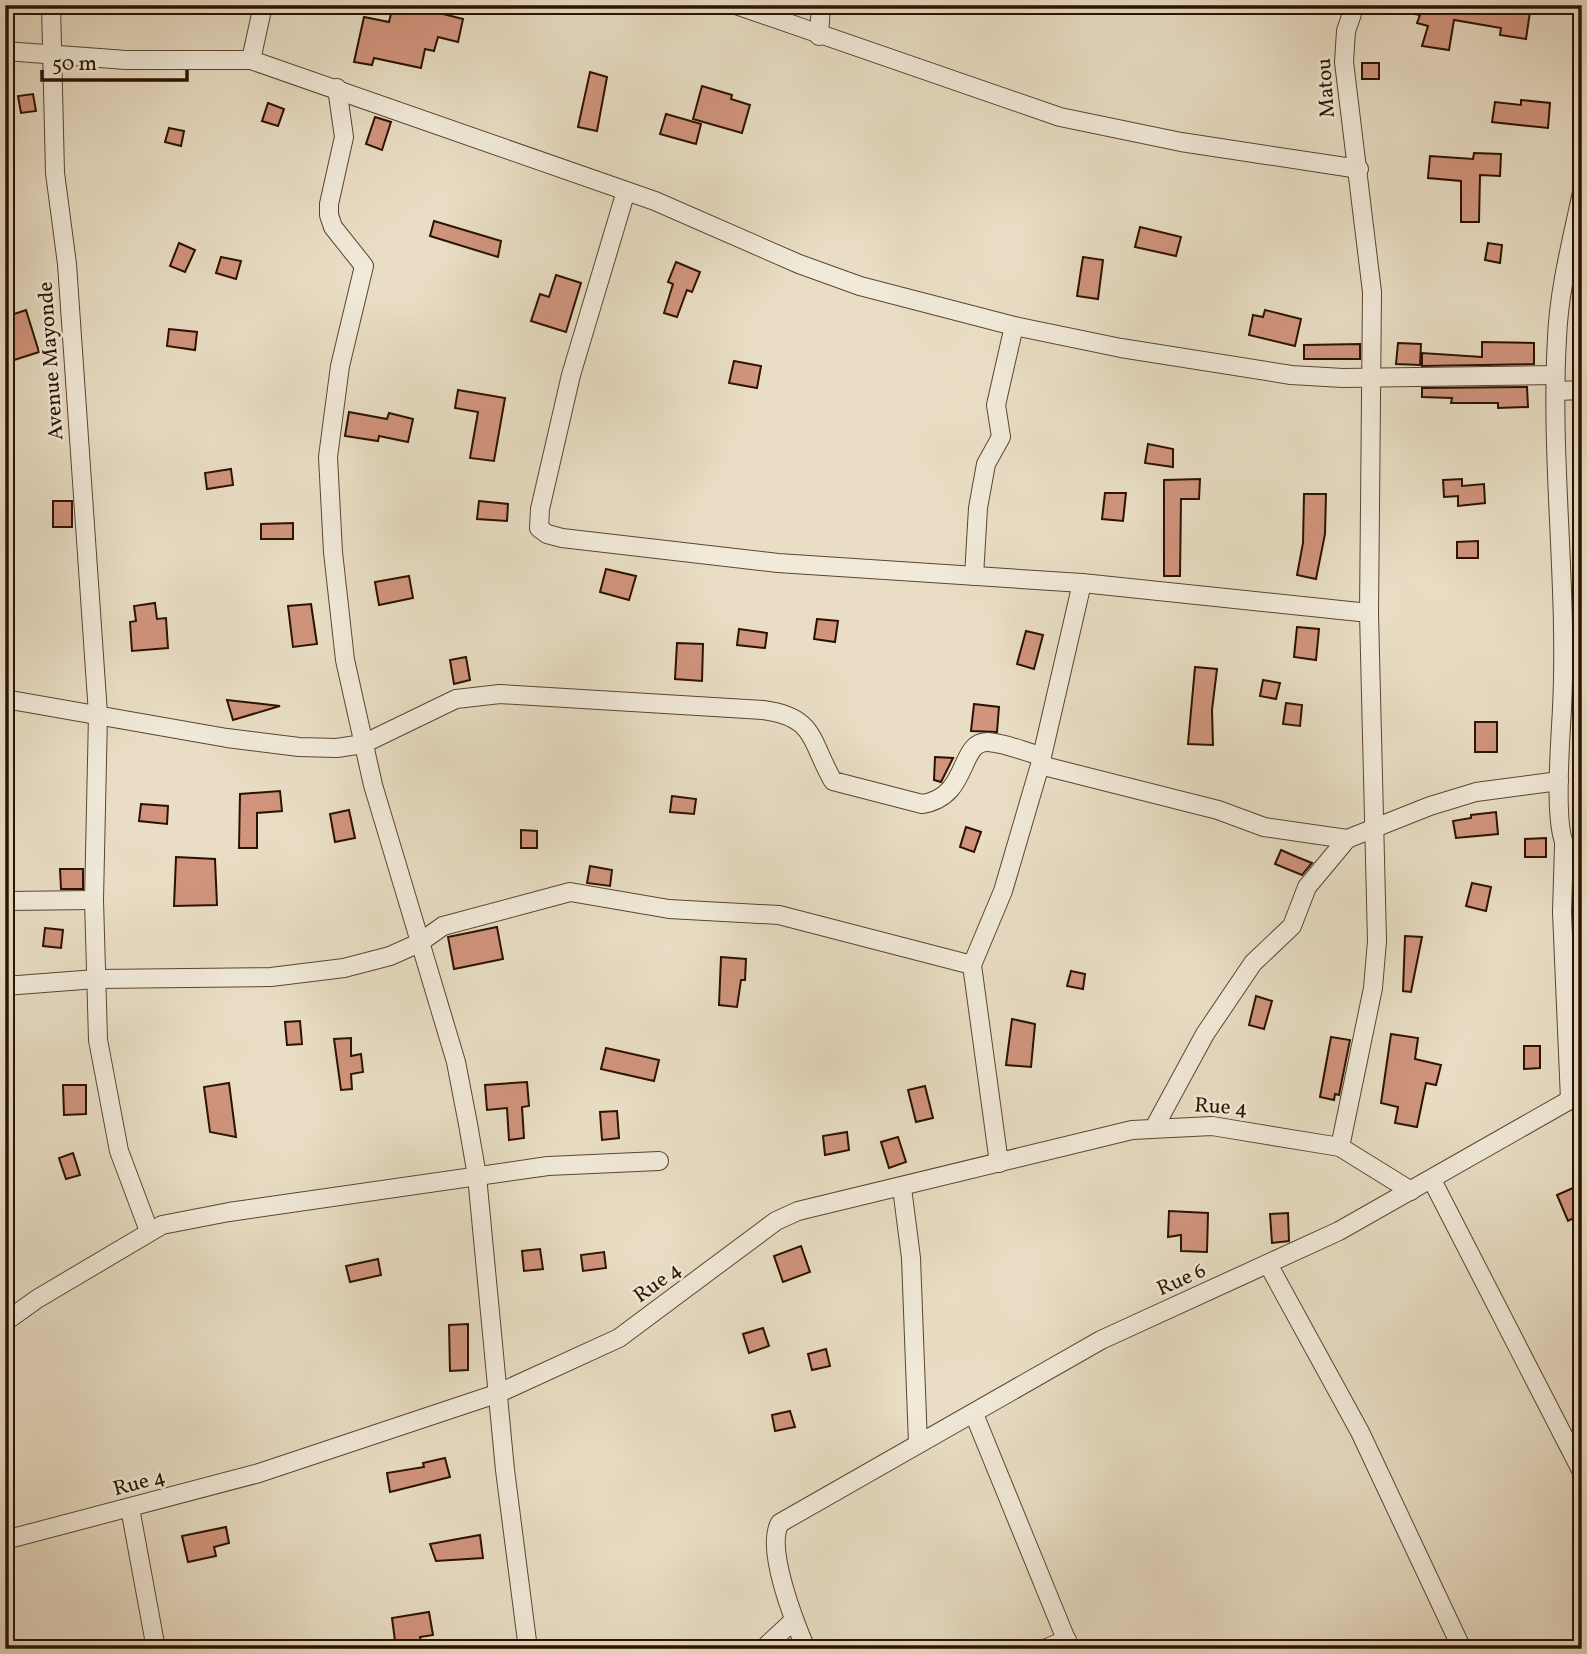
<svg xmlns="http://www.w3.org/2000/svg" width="1587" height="1654" font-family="Vollkorn,serif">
	<rect width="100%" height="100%" fill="#e9dec5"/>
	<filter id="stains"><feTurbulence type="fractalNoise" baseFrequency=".00286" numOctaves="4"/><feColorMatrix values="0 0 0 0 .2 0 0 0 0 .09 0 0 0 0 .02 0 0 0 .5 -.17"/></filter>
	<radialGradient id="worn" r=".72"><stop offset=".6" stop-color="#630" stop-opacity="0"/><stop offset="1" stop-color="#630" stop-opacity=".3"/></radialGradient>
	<!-- building -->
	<g fill="#d1957e" stroke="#2b1200" stroke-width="2">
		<path d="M 393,5 L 407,5 L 463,19 L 458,42 L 438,37 L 434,51 L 425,49 L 421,68 L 374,58 L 372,65 L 354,62 L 364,17 L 389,22 Z"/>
		<path d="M 1415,5 L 1457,5 L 1486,13 L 1487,10 L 1494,10 L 1494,5 L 1531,5 L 1526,39 L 1500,35 L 1501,28 L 1454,20 L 1449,50 L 1422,46 L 1428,26 L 1417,23 L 1420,15 L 1414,14 Z"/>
		<rect x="1362" y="63" width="17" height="16"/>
		<path d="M 590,72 L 607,77 L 597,131 L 578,127 Z"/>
		<path d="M 702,86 L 732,95 L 731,99 L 750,105 L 742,133 L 693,119 Z"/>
		<path d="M 33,94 L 36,111 L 21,113 L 18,96 Z"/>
		<path d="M 1521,100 L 1550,103 L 1548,128 L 1492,122 L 1495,102 L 1521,105 Z"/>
		<path d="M 268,103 L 284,109 L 278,126 L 262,121 Z"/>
		<path d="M 666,114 L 701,124 L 696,144 L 660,134 Z"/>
		<path d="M 375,117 L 391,122 L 382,150 L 366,144 Z"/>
		<path d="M 169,128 L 184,131 L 181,146 L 165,142 Z"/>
		<path d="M 1474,153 L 1501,154 L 1500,176 L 1480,175 L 1479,222 L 1461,222 L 1461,181 L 1428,178 L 1430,156 L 1473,159 Z"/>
		<path d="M 434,221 L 501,241 L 498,257 L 430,236 Z"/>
		<path d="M 1140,227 L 1181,237 L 1176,256 L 1135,247 Z"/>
		<path d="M 179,243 L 195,250 L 185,272 L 170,266 Z"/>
		<path d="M 1488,243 L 1502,245 L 1500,263 L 1485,260 Z"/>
		<path d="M 221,257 L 241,261 L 236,279 L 216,273 Z"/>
		<path d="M 1083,257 L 1103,260 L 1098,299 L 1077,296 Z"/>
		<path d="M 676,262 L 700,272 L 692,292 L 687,290 L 677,317 L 664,313 L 673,284 L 668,282 Z"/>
		<path d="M 556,275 L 581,283 L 566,332 L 531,321 L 540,294 L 549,297 Z"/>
		<path d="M 26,310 L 39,352 L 5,363 L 5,317 Z"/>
		<path d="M 1265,310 L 1301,319 L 1295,346 L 1249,335 L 1253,315 L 1263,317 Z"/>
		<path d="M 169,329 L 197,332 L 195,350 L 167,346 Z"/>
		<path d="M 1482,342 L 1534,343 L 1534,364 L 1422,366 L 1422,353 L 1482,357 Z"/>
		<path d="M 1398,343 L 1421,344 L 1420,365 L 1396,364 Z"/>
		<path d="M 1360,344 L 1360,359 L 1304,359 L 1304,345 Z"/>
		<path d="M 734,361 L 761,366 L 757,388 L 729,383 Z"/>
		<path d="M 1527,387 L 1528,407 L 1498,408 L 1498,403 L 1451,403 L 1452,398 L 1422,397 L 1422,388 Z"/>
		<path d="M 458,390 L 505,398 L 494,461 L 470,458 L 478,412 L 455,408 Z"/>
		<path d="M 349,412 L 387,419 L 389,413 L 413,419 L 408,442 L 379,436 L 378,441 L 345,436 Z"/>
		<path d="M 1148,444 L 1173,449 L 1173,467 L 1145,463 Z"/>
		<path d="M 231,469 L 233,485 L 207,489 L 205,473 Z"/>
		<path d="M 1200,479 L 1199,499 L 1181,499 L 1180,576 L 1164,576 L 1164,480 Z"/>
		<path d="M 1462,479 L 1462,486 L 1484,484 L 1485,503 L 1458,506 L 1458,496 L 1444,497 L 1443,480 Z"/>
		<path d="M 1105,493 L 1126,493 L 1123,521 L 1102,519 Z"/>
		<path d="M 1304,494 L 1326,494 L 1325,534 L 1316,579 L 1297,575 L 1303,543 Z"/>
		<rect x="53" y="501" width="19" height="26"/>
		<path d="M 479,501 L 508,504 L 507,521 L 477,519 Z"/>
		<path d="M 293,523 L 293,539 L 261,539 L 261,524 Z"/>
		<path d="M 1478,541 L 1478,558 L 1457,558 L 1457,542 Z"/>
		<path d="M 606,569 L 636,576 L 629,600 L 600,592 Z"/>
		<path d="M 409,576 L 413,598 L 379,605 L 375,582 Z"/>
		<path d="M 155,603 L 157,619 L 166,618 L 168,648 L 132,651 L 130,622 L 136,621 L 134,606 Z"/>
		<path d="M 311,604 L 317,644 L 293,647 L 288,606 Z"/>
		<path d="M 817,619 L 838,621 L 835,642 L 814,639 Z"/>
		<path d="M 1297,627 L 1319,629 L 1316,660 L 1294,657 Z"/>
		<path d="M 739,629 L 767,633 L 765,648 L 737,645 Z"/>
		<path d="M 1026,631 L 1043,635 L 1034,669 L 1017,664 Z"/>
		<path d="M 677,643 L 703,644 L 702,681 L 675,679 Z"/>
		<path d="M 466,657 L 470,680 L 454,684 L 450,660 Z"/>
		<path d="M 1195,667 L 1217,669 L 1212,710 L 1213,745 L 1188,744 Z"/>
		<path d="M 1263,680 L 1280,683 L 1276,699 L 1260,696 Z"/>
		<path d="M 227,700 L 280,706 L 233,720 Z"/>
		<path d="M 1286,703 L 1302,705 L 1300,726 L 1283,724 Z"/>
		<path d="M 974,704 L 999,707 L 997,732 L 971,731 Z"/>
		<rect x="1475" y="722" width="22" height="30"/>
		<path d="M 935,757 L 953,758 L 941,782 L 934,780 Z"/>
		<path d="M 280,791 L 282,811 L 257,813 L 257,848 L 239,848 L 240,794 Z"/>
		<path d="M 672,796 L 696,799 L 694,814 L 670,812 Z"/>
		<path d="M 141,804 L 168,806 L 167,824 L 139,821 Z"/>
		<path d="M 349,810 L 355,838 L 335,842 L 330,814 Z"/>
		<path d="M 1496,812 L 1498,834 L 1456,838 L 1453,821 L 1471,818 L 1471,815 Z"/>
		<path d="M 966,827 L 981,832 L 974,852 L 960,847 Z"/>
		<path d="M 521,830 L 537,831 L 537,848 L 521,848 Z"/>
		<path d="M 1546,838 L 1546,857 L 1525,857 L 1525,839 Z"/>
		<path d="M 1281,850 L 1297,857 L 1312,863 L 1302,875 L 1275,864 Z"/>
		<path d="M 176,857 L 215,859 L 217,905 L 174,906 Z"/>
		<path d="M 590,866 L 612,870 L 610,886 L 587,883 Z"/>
		<path d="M 60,869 L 83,869 L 83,889 L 61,889 Z"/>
		<path d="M 1472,883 L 1491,887 L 1486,911 L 1466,906 Z"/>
		<path d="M 497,927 L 503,959 L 454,969 L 448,937 Z"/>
		<path d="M 45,928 L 63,930 L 61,948 L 43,946 Z"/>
		<path d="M 1405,936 L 1422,937 L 1411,992 L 1403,991 Z"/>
		<path d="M 721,957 L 746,959 L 745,980 L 741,980 L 737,1007 L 719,1005 Z"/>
		<path d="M 1071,971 L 1085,974 L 1083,989 L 1067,986 Z"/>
		<path d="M 1256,996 L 1272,1001 L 1264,1029 L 1249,1025 Z"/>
		<path d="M 1012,1019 L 1035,1024 L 1031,1067 L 1006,1065 Z"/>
		<path d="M 300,1021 L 302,1044 L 287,1045 L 285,1022 Z"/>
		<path d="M 1391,1034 L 1418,1038 L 1415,1059 L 1441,1065 L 1436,1085 L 1426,1083 L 1417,1127 L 1395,1123 L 1398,1107 L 1381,1103 Z"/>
		<path d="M 1331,1037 L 1350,1040 L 1339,1095 L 1335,1094 L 1334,1100 L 1320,1097 Z"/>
		<path d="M 351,1038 L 351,1056 L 361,1054 L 363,1072 L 351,1074 L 352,1089 L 341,1090 L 334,1039 Z"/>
		<path d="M 1524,1046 L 1540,1046 L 1540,1068 L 1524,1069 Z"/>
		<path d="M 606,1048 L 659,1060 L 654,1081 L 601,1069 Z"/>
		<path d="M 527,1082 L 529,1106 L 522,1107 L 524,1138 L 509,1140 L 507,1108 L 487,1110 L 485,1085 Z"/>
		<path d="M 229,1083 L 236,1137 L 210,1132 L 204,1087 Z"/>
		<path d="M 63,1085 L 86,1085 L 86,1114 L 64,1115 Z"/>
		<path d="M 925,1086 L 933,1118 L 916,1122 L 908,1090 Z"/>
		<path d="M 617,1111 L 619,1138 L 602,1140 L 600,1112 Z"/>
		<path d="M 847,1132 L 849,1150 L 825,1155 L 823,1136 Z"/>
		<path d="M 898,1137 L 906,1162 L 889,1168 L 881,1142 Z"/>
		<path d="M 73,1153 L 80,1175 L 66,1179 L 59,1158 Z"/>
		<path d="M 1575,1187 L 1582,1202 L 1582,1214 L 1568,1221 L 1557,1195 Z"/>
		<path d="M 1169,1211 L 1208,1213 L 1207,1252 L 1181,1251 L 1181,1235 L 1168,1237 Z"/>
		<path d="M 1288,1213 L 1289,1241 L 1272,1243 L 1270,1214 Z"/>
		<path d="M 801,1246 L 810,1272 L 783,1282 L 774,1256 Z"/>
		<path d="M 540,1249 L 543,1269 L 524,1271 L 522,1251 Z"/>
		<path d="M 604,1252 L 606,1268 L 583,1271 L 581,1255 Z"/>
		<path d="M 378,1259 L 381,1275 L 350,1282 L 346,1266 Z"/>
		<path d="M 468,1324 L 468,1370 L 450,1371 L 449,1325 Z"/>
		<path d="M 763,1328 L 769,1346 L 749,1353 L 743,1334 Z"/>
		<path d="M 826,1349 L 830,1366 L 812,1370 L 808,1354 Z"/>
		<path d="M 790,1411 L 795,1427 L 775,1431 L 772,1415 Z"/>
		<path d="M 445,1458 L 450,1477 L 390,1492 L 387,1473 L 424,1467 L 423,1463 Z"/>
		<path d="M 226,1527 L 229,1543 L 214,1547 L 216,1556 L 188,1562 L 182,1536 Z"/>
		<path d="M 480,1535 L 483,1558 L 436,1561 L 430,1544 Z"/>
		<path d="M 429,1612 L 433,1635 L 420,1637 L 423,1649 L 405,1649 L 403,1640 L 395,1641 L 392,1618 Z"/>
	</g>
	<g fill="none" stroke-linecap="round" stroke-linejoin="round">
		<defs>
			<g id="minor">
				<path d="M 51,5 L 55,173 L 67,264 L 98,714 L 94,900 L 98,1040 L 119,1151 L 149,1231"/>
				<path d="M 736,5 L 1060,117 L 1181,142 L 1359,169"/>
				<path d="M 819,36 L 821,5"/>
				<path d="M 5,51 L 126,60 L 251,60 L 655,201 L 799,264 L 860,286 L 1014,326 L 1121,348 L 1291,375 L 1343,378 L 1555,375"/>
				<path d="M 251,60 L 263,5"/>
				<path d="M 337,88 L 344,137 L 329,204 L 329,215 L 333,227 L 364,266 L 340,366 L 328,457 L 333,552 L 345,660 L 373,785 L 456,1062 L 468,1124 L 477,1176 L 505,1470 L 528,1649"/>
				<path d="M 626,191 L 571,375 L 540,509 L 539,528 L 547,534 L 562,538 L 778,563 L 1082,583 L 1369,613"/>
				<path d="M 1582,192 C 1572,240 1559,289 1557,338 C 1550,461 1568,585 1562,708 C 1561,734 1552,834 1568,849 L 1582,852"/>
				<path d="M 1557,391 L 1582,390"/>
				<path d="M 974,576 L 978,508 L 986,464 L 1001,437 L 996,405 L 1014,326"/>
				<path d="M 5,699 L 227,738 L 299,747 L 337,748 L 363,744 L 456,699 L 500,694 L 763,710 C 816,717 810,741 833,781 L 922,804 C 970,797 958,741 988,742 C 1005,743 1025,752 1042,756"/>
				<path d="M 1040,765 L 1218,810 L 1264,827 L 1347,839 L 1430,806 L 1476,792 L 1559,781"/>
				<path d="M 1564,845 L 1562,912 L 1570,1100"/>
				<path d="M 5,901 L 94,900"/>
				<path d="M 5,986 L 96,979 L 271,977 L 344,968 L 390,956 L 419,943 L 443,926 L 570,892 L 669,909 L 779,915 L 972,965"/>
				<path d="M 1154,1128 L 1205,1034 L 1253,963 L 1292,926 L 1307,887 L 1347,839"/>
				<path d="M 1340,1147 L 1373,988 L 1377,941 L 1369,613 L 1372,292 L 1344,62 L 1346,31 L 1355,5"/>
				<path d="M 999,1163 L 972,965 L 1003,891 L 1040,765 L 1082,583"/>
				<path d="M 1432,1180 L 1582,1472"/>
				<path d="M 902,1188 L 911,1258 L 918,1444"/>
				<path d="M 1268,1264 L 1360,1432 L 1462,1649"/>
				<path d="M 5,1322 L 37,1299 L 162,1225 L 229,1212 L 548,1166 L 659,1161"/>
				<path d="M 974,1414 L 1070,1649"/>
				<path d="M 130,1508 L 156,1649"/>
				<path d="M 5,1540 L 259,1473 L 499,1393 L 619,1338 L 776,1221 L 798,1211 L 1132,1130 L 1212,1126 L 1340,1147 L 1411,1191"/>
				<path d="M 763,1649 L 794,1620"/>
				<path d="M 806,1649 C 795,1623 765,1548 780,1523 L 1101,1340 L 1339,1231 L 1582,1093"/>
				<path d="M 1044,1649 L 1067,1640"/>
			</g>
		</defs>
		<!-- minor casing -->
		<use href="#minor" stroke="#5a4531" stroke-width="20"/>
		<!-- minor -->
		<use href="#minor" stroke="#f1ead9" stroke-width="18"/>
	</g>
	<g text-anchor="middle" stroke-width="5" stroke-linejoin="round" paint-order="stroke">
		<!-- street labels -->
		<g font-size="21" fill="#2b1200" stroke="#f1ead9">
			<text transform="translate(1325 88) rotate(-94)" y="7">Matou</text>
			<text transform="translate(50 361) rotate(-94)" y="7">Avenue Mayonde</text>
			<text transform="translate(1221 1106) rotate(4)" y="7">Rue 4</text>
			<text transform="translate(1181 1279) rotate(-24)" y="7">Rue 6</text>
			<text transform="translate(657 1282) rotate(-36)" y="7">Rue 4</text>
			<text transform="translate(139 1482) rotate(-15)" y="7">Rue 4</text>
		</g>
	</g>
	<!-- margin -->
	<rect width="1587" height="1654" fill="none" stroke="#e9dec5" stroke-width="28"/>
	<rect x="7" y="7" width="1573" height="1640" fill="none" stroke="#2b1200" stroke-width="3.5"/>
	<rect x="14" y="14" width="1559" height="1626" fill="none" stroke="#2b1200" stroke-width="2"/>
	<!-- scale -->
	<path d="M42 70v10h145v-10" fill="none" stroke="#2b1200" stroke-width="3.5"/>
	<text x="52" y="70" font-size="21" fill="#2b1200" stroke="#f1ead9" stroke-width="5" paint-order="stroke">50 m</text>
	<rect width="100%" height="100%" filter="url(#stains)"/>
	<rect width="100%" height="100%" fill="url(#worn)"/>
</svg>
